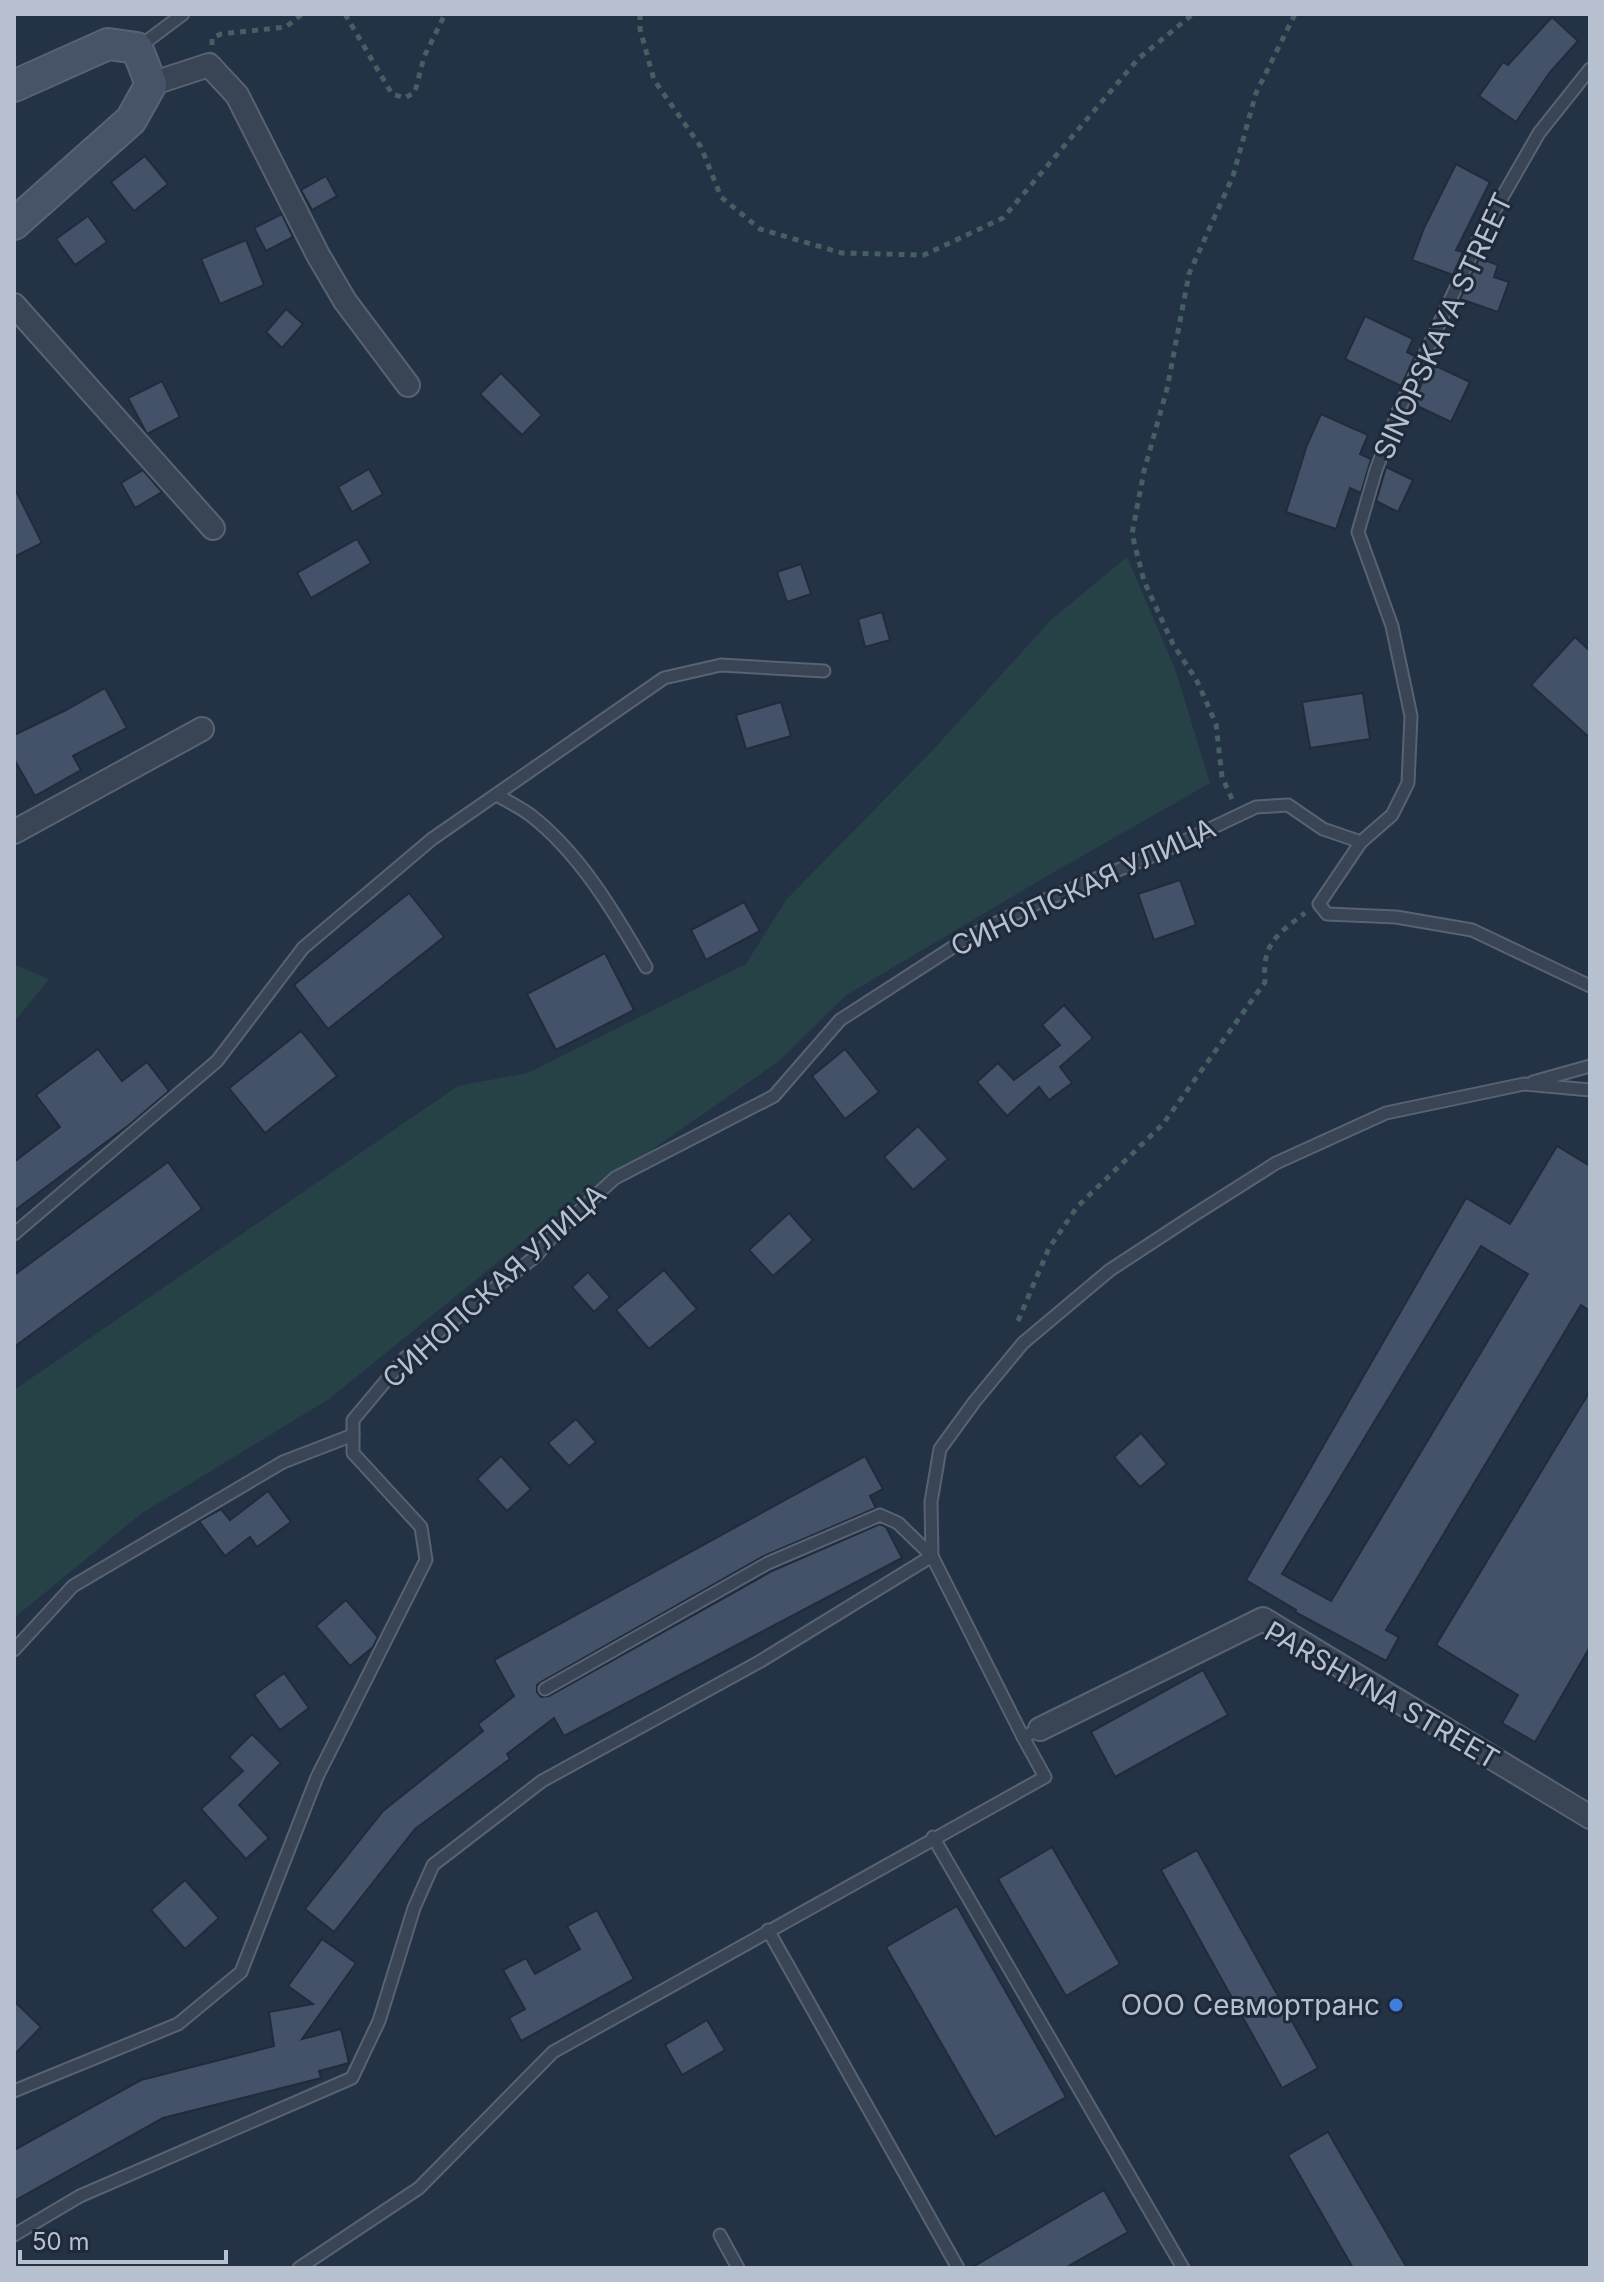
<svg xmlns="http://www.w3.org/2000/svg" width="1604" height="2282" font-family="Inter,sans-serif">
	<rect width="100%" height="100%" fill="#243246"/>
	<!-- green -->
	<g fill="#274247">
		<path d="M 1127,557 L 1175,669 L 1210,783 L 1047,876 L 845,996 L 779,1061 L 541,1227 L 329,1399 L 142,1513 L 14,1618 L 14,1390 L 458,1086 L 528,1073 L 746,964 L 786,900 L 931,752 L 1051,620 Z"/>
		<path d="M 14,964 L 49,979 L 14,1022 Z"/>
	</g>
	<!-- building -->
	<g fill="#435268" stroke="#202b3c" stroke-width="2" fill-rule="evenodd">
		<path d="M 1552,17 L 1578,41 L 1550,72 L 1516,122 L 1479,96 L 1503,62 L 1508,65 Z"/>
		<path d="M 145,156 L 168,184 L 134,211 L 111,182 Z"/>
		<path d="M 1456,164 L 1490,182 L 1456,250 L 1463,252 L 1453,275 L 1412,260 L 1424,228 Z"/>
		<path d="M 326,176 L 337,196 L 312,210 L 301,190 Z"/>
		<path d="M 282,214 L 293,237 L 266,251 L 254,228 Z"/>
		<path d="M 88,216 L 107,242 L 75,265 L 56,239 Z"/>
		<path d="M 246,240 L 264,285 L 220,304 L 201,259 Z"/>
		<path d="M 1479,258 L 1498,265 L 1494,277 L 1509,282 L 1498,312 L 1460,299 Z"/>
		<path d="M 286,309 L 303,324 L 282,348 L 266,332 Z"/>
		<path d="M 1365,316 L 1413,339 L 1407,352 L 1415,356 L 1401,386 L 1345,359 Z"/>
		<path d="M 1430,363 L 1470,382 L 1451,422 L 1413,404 Z"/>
		<path d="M 501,373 L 542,415 L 522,435 L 480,394 Z"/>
		<path d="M 162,381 L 180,417 L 147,434 L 128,398 Z"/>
		<path d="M 1321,414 L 1368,435 L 1360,454 L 1371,459 L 1361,493 L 1350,488 L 1336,529 L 1286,512 L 1307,445 Z"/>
		<path d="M 1386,467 L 1413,480 L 1398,512 L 1376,501 Z"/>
		<path d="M 369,469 L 383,494 L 352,512 L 338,487 Z"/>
		<path d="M 143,470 L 162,492 L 135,508 L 121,483 Z"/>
		<path d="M 14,487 L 42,543 L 14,557 Z"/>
		<path d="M 357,539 L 371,563 L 311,598 L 297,573 Z"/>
		<path d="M 801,564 L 811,594 L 787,602 L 777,572 Z"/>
		<path d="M 882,612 L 890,640 L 865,647 L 858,619 Z"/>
		<path d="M 1575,637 L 1590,651 L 1590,738 L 1531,685 Z"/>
		<path d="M 105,688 L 127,728 L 73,756 L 81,770 L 35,796 L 14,759 L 14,735 L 66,710 Z"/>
		<path d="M 1363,693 L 1370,739 L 1310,748 L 1302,702 Z"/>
		<path d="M 781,702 L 791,736 L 746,749 L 736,715 Z"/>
		<path d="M 1180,880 L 1196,925 L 1154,940 L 1138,894 Z"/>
		<path d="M 409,893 L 444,937 L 328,1029 L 294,985 Z"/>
		<path d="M 744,902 L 760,931 L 706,960 L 691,930 Z"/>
		<path d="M 605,953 L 634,1010 L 556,1050 L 527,994 Z"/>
		<path d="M 1064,1005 L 1093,1038 L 1060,1067 L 1072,1083 L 1049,1100 L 1039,1087 L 1007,1116 L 977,1082 L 998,1063 L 1014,1080 L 1060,1045 L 1042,1025 Z"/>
		<path d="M 301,1031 L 337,1076 L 265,1133 L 229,1088 Z"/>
		<path d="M 98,1049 L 122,1081 L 147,1062 L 169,1091 L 129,1125 L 14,1211 L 14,1162 L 60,1127 L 36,1095 Z"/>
		<path d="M 845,1049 L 879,1092 L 845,1119 L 812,1076 Z"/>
		<path d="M 918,1126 L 948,1159 L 913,1190 L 884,1157 Z"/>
		<path d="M 1557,1146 L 1590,1166 L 1590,1311 L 1581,1305 L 1386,1630 L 1399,1637 L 1386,1661 L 1295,1612 L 1296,1610 L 1246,1580 L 1466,1198 L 1510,1224 ZM 1481,1246 L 1528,1274 L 1331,1601 L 1282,1574 Z"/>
		<path d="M 168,1162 L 202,1209 L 14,1347 L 14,1275 Z"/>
		<path d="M 789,1213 L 813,1240 L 773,1276 L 749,1250 Z"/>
		<path d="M 664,1270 L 697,1309 L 649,1349 L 616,1310 Z"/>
		<path d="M 588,1272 L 610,1297 L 594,1312 L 572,1287 Z"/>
		<path d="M 1590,1391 L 1590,1647 L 1535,1742 L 1502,1723 L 1518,1695 L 1436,1645 Z"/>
		<path d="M 576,1419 L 596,1442 L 569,1466 L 548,1443 Z"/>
		<path d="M 1141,1433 L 1167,1464 L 1140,1487 L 1114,1457 Z"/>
		<path d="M 501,1456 L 531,1489 L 507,1511 L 477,1479 Z"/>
		<path d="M 865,1456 L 883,1489 L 870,1496 L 876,1508 L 764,1556 L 541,1682 L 537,1685 L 537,1692 L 541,1697 L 549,1696 L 772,1571 L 880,1524 L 886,1527 L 902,1558 L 564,1736 L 554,1718 L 507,1754 L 510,1759 L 415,1829 L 334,1932 L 305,1909 L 383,1811 L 483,1731 L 478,1724 L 514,1696 L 494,1660 Z"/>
		<path d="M 268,1491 L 291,1522 L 257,1547 L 250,1537 L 225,1556 L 199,1521 L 221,1509 L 230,1520 Z"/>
		<path d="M 346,1600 L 378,1637 L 373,1647 L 350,1666 L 316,1626 Z"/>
		<path d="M 1203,1670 L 1228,1715 L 1115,1777 L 1091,1732 Z"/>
		<path d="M 284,1673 L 309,1708 L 280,1730 L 254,1695 Z"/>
		<path d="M 252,1734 L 281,1763 L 239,1805 L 269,1838 L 246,1859 L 201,1809 L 243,1771 L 229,1757 Z"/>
		<path d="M 1052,1847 L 1120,1964 L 1066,1996 L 998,1879 Z"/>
		<path d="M 1197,1850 L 1318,2068 L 1282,2088 L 1161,1870 Z"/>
		<path d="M 185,1880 L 219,1918 L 185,1949 L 151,1910 Z"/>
		<path d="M 957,1906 L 1066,2097 L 995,2137 L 886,1947 Z"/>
		<path d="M 597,1910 L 634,1979 L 521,2041 L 509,2018 L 525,2009 L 503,1970 L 526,1958 L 535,1974 L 580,1949 L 567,1926 Z"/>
		<path d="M 322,1939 L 356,1963 L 302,2039 L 341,2029 L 349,2063 L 319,2071 L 321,2078 L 163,2118 L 14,2201 L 14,2150 L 141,2080 L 274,2046 L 269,2012 L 313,2004 L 288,1986 Z"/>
		<path d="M 14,2001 L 41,2027 L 14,2055 Z"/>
		<path d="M 707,2020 L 725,2050 L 682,2075 L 665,2045 Z"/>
		<path d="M 1328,2132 L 1407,2268 L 1353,2268 L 1288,2155 Z"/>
		<path d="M 1104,2190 L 1128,2232 L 1065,2268 L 971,2268 Z"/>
	</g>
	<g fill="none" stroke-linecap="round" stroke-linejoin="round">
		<defs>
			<g id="service">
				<path d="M 139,47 L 183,14"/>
				<path d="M 1590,69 L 1539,133 L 1481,234 L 1398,412 L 1376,470 L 1358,532 L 1392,626 L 1411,716 L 1408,783 L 1392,815 L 1361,842 L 1319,904 L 1327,914 L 1396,917 L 1472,930 L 1590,986"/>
				<path d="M 497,795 C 507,801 519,807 529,814 C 579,852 615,913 646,967"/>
				<path d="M 1533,1082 L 1590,1066"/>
				<path d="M 14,1234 L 217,1061 L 303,948 L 432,839 L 664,678 L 721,665 L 824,671"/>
				<path d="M 14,1650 L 73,1586 L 283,1462 L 353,1435"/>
				<path d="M 1040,1729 L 1023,1737 L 932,1556 L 931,1502 L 940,1449 L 975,1401 L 1023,1343 L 1110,1270 L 1194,1215 L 1276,1163 L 1386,1113 L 1524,1084 L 1590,1090"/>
				<path d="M 933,1837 L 1183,2268"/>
				<path d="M 768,1930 L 958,2268"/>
				<path d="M 14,2091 L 178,2024 L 241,1972 L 317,1777 L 426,1560 L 421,1527 L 353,1453 L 353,1420 L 405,1358 L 536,1256 L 556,1232 L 615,1178 L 774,1096 L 840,1020 L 967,938 L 1028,907 L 1159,853 L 1256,807 L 1288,805 L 1323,829 L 1361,842"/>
				<path d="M 14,2235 L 80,2196 L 352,2078 L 379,2021 L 414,1908 L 433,1865 L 542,1781 L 759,1662 L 932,1556 L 898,1523 L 880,1515 L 768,1563 L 545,1689"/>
				<path d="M 720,2235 L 738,2268"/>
				<path d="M 299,2268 L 419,2188 L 553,2052 L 1045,1777 L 1023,1737"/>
			</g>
			<g id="minor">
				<path d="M 151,84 L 209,65 L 237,95 L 318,255 L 345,301 L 408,385"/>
				<path d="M 14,305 L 213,528"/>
				<path d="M 14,832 L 202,729"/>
				<path d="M 1040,1729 L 1263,1619 L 1590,1817"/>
			</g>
			<path id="secondary" d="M 14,86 L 108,44 L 137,48 L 151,84 L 131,120 L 14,224"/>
		</defs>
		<!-- service casing -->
		<use href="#service" stroke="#586272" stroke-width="15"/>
		<!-- minor casing -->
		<use href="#minor" stroke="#586272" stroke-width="26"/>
		<!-- secondary casing -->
		<use href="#secondary" stroke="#586272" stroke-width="34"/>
		<!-- path -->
		<g stroke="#455f62" stroke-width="5" stroke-dasharray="6 6" stroke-linecap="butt">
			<path d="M 345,14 L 392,94 L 405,98 L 415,92 L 424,57 L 445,14"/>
			<path d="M 640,14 L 640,29 L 654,80 L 701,147 L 721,197 L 760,229 L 842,253 L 924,255 L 1003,218 L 1138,59 L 1193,14"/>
			<path d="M 212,45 L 212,38 L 221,34 L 286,27 L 302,14"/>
			<path d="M 1232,799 L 1222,777 L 1216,724 L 1197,681 L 1173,644 L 1144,581 L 1132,534 L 1144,471 L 1167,389 L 1189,274 L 1233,176 L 1256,93 L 1295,14"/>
			<path d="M 1018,1321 L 1049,1248 L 1077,1207 L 1163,1124 L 1265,982 C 1262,944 1276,935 1305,913"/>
		</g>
		<!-- service -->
		<use href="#service" stroke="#394455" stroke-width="11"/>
		<!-- minor -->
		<use href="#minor" stroke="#394455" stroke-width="22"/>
		<!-- secondary -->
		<use href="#secondary" stroke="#475368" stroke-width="30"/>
	</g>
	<!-- markers -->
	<circle fill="#3f7fe0" stroke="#1e293a" stroke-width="3" cx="1396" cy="2005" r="8"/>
	<g text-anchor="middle" stroke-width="6" stroke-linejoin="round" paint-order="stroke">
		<!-- street labels -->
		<g font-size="28" fill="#b7c0ce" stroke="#1e293a">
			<text transform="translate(1443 326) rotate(-65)" y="10">SINOPSKAYA STREET</text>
			<text transform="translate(1083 887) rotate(-25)" y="10">СИНОПСКАЯ УЛИЦА</text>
			<text transform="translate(494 1286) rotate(-42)" y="10">СИНОПСКАЯ УЛИЦА</text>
			<text transform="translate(1382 1695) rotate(30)" y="10">PARSHYNA STREET</text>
		</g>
		<!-- poi labels -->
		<g font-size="28" fill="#b7c0ce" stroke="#1e293a" text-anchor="end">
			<text x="1380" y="2015">ООО Севмортранс</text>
		</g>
	</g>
	<!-- border -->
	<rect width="1604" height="2282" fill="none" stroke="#b7c0ce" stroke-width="32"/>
	<!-- scale -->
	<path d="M20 2250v12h206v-12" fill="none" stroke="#b7c0ce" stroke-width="4"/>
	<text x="32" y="2250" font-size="24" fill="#b7c0ce" stroke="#1e293a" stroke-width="6" paint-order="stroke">50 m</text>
</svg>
